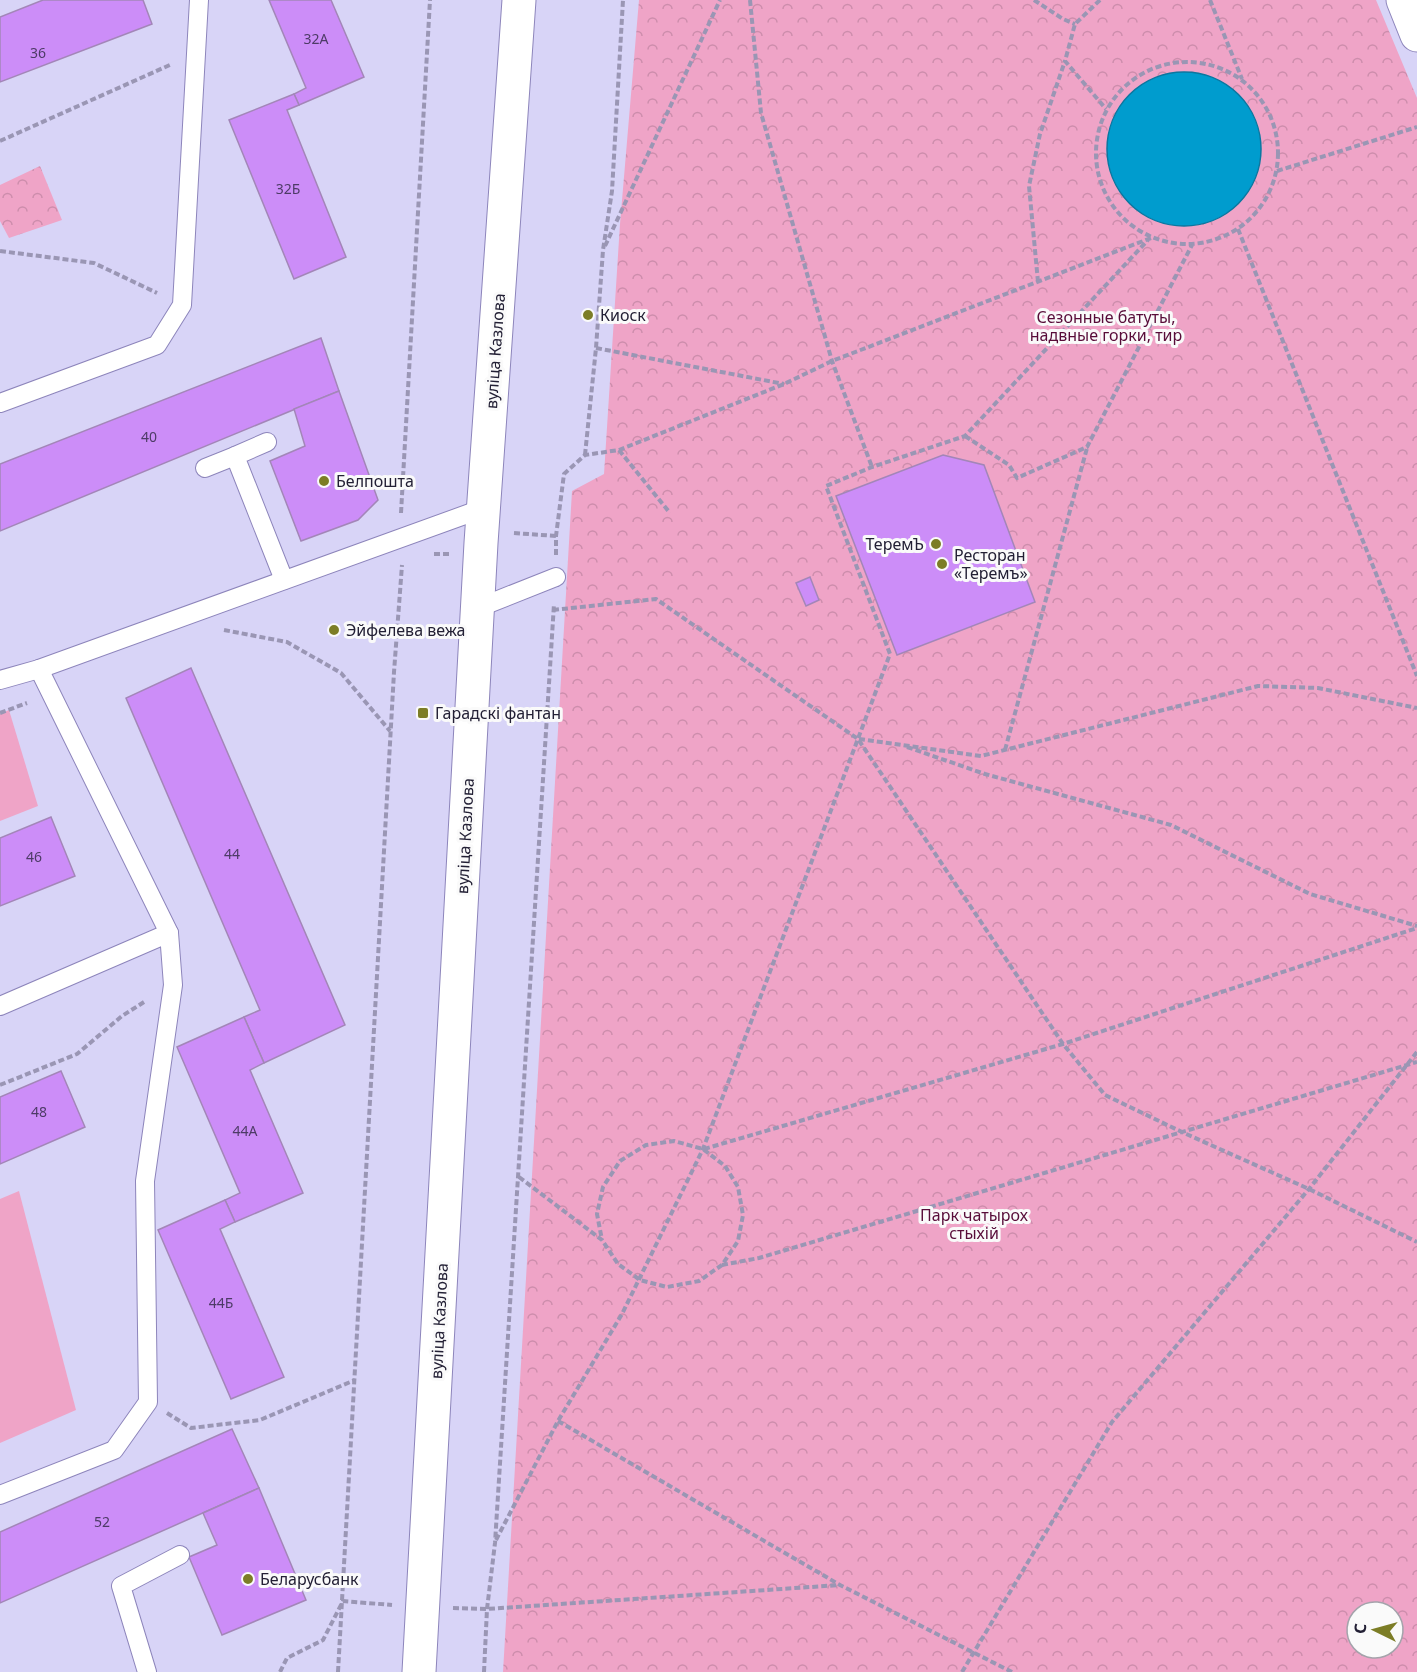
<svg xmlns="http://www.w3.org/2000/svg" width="1417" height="1672" font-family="'Noto Sans',sans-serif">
	<defs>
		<pattern id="park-crowns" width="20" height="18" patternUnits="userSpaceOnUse" patternTransform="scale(1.5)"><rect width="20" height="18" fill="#efa4c7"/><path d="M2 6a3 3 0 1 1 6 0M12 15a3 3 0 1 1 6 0" fill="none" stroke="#cd8dac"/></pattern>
	</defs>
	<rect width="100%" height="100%" fill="#d8d4f7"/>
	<!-- grass -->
	<g fill="#efa4c7">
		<path d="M 9,710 L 38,806 L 0,821 L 0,714 Z"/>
		<path d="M 19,1191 L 76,1410 L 0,1443 L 0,1199 Z"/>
	</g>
	<!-- park -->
	<g fill="url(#park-crowns)" fill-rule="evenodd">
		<path d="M 639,0 L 1376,0 L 1417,98 L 1417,1672 L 503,1672 L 572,491 L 604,474 L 620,224 ZM 1357,1612 L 1393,1612 L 1393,1648 L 1357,1648 Z"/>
		<path d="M 40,166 L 62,220 L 9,238 L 0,221 L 0,185 Z"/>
	</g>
	<!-- water -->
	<circle fill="#009cce" stroke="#0a77a0" stroke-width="1.5" cx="1184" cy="149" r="77"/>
	<!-- building -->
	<g fill="#cc8df8" stroke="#a386b8" stroke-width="1.5">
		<path d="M 43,0 L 143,0 L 152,24 L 0,82 L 0,17 Z"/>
		<path d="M 269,0 L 331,0 L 364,77 L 299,105 L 294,94 L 306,88 Z"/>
		<path d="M 294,94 L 299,105 L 287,110 L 346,257 L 294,279 L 229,120 Z"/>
		<path d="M 321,338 L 339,391 L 0,531 L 0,464 Z"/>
		<path d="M 339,391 L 378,500 L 358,520 L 301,541 L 270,461 L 305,446 L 294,409 Z"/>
		<path d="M 943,455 L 984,465 L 1035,602 L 897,655 L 836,496 Z"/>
		<path d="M 810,577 L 819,600 L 806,606 L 796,583 Z"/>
		<path d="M 191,668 L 345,1025 L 264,1063 L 244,1017 L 260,1010 L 126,698 Z"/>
		<path d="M 51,817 L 75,876 L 0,906 L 0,838 Z"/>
		<path d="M 244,1017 L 264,1063 L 250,1070 L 303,1193 L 235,1222 L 225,1200 L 240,1193 L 177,1047 Z"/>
		<path d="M 61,1071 L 85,1127 L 0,1164 L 0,1097 Z"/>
		<path d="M 225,1200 L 235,1222 L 220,1229 L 284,1377 L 231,1399 L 158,1230 Z"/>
		<path d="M 232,1429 L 259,1488 L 0,1603 L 0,1532 Z"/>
		<path d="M 259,1488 L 306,1600 L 222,1635 L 189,1557 L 217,1545 L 203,1513 Z"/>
	</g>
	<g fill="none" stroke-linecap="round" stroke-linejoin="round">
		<defs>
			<g id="service">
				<path d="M 0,403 L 157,345 L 182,305 L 199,0"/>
				<path d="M 267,442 L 235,456 L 284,580"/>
				<path d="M 205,468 L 235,456"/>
				<path d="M 478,608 L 556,577"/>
				<path d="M 0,680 L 39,669 L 484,508"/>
				<path d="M 0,1006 L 169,933"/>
				<path d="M 0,1495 L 114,1450 L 148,1402 L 145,1181 L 173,985 L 169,933 L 39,669"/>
				<path d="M 147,1672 L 121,1586 L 180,1555"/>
			</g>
			<g id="secondary">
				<path d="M 1403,0 L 1417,35"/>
				<path d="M 419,1672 L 481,543 L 519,0"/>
			</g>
		</defs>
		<!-- service casing -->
		<use href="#service" stroke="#8d85bb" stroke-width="20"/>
		<!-- secondary casing -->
		<use href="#secondary" stroke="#8d85bb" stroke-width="35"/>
		<!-- path -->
		<g stroke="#9a96b4" stroke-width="4" stroke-dasharray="6 3" stroke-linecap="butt">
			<path d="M 750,0 L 761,113 L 832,361 L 872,467"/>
			<path d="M 1034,0 L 1063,19 L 1075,24"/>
			<path d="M 1100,0 L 1075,24 L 1065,61 L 1106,109"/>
			<path d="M 1210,0 L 1242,79"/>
			<circle cx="1187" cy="153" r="91"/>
			<path d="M 0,141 L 172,64"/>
			<path d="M 1277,171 L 1417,127"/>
			<path d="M 1238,229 L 1417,676"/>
			<path d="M 605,246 L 720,0"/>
			<path d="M 0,251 L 94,263 L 157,293"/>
			<path d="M 1038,282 L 1029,186 L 1040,134 L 1065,61"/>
			<path d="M 596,348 L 784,384"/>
			<path d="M 965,436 L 1009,465 L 1017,478 L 1087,447 L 1192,245"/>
			<path d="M 619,450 L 670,513"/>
			<path d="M 585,455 L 596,348 L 603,250 L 612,191 L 623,0"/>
			<path d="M 401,513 L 430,0"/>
			<path d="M 514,533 L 556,536"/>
			<path d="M 434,554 L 450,554"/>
			<path d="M 556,555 L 556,536 L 564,474 L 585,455 L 619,450 L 784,384 L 832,361 L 1151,238"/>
			<path d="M 553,610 L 656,599 L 858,739 L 1063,1044 L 1105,1095 L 1184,1133 L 1309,1189 L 1417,1242"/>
			<path d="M 224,630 L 287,642 L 341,673 L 390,731"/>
			<path d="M 0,713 L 27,703"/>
			<path d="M 859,739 L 981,756 L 1258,686 L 1318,688 L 1417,708"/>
			<path d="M 907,747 L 985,774 L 1171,825 L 1310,894 L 1417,926"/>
			<path d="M 1005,750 L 1087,448"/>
			<path d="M 0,1085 L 77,1054 L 122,1016 L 144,1002"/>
			<path d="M 704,1149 L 1063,1044 L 1417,928"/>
			<path d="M 519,1177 L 602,1240 L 618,1264 L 640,1280 L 667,1287 L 699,1281 L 722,1265 L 738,1241 L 743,1215 L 738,1187 L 725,1166 L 703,1149 L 674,1141 L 646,1145 L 620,1161 L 603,1187 L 597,1214 L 602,1240"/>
			<path d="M 722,1265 L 759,1258 L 1417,1062"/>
			<path d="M 167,1413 L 191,1428 L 260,1420 L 355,1380"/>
			<path d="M 558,1421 L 840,1585 L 1012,1672"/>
			<path d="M 496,1540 L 558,1421 L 622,1314 L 703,1149 L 890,654 L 826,486 L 872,467 L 965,436 L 1148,240"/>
			<path d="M 453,1608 L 487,1609 L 840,1585"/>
			<path d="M 280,1672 L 287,1658 L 323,1640 L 343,1601 L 392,1605"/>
			<path d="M 338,1672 L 394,672 L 402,565"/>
			<path d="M 484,1672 L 487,1609 L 495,1543 L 554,604"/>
			<path d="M 962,1672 L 1112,1422 L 1309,1189 L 1417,1052"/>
		</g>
		<!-- service -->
		<use href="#service" stroke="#fff" stroke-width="18"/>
		<!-- secondary -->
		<use href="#secondary" stroke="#fff" stroke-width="33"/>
	</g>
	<!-- markers -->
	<g fill="#7c7d26" stroke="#fafafa" stroke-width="2">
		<circle cx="588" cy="315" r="6"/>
		<circle cx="324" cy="481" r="6"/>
		<circle cx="936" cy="544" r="6"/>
		<circle cx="942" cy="564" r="6"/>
		<circle cx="334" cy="630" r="6"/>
		<rect x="417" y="707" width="12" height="12" rx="3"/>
		<circle cx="248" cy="1579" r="6"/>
	</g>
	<g text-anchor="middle" stroke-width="6" stroke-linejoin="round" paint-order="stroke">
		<!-- number labels -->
		<g font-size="14" fill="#4d3b66">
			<text x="316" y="44">32А</text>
			<text x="38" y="58">36</text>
			<text x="288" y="194">32Б</text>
			<text x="149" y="442">40</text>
			<text x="232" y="859">44</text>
			<text x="34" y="862">46</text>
			<text x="39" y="1117">48</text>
			<text x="245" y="1136">44А</text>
			<text x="221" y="1308">44Б</text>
			<text x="102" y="1527">52</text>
		</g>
		<!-- poi labels -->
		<g font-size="16" fill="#232035" stroke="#fafafa" text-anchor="start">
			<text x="600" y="321">Киоск</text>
			<text x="336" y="487">Белпошта</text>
			<text x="924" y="550" text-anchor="end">ТеремЪ</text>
			<text x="954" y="561">Ресторан<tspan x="954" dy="18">«Теремъ»</tspan></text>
			<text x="346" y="636">Эйфелева вежа</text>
			<text x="435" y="719">Гарадскі фантан</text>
			<text x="260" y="1585">Беларусбанк</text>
		</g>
		<!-- park labels -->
		<g font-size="16" fill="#580c39" stroke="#fafafa">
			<text x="1106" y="323">Сезонные батуты,<tspan x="1106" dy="18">надвные горки, тир</tspan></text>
			<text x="974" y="1221">Парк чатырох<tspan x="974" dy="18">стыхій</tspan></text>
		</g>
		<!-- street labels -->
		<g font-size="16" fill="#232035" stroke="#fafafa">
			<text transform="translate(495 351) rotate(-86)" y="6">вуліца Казлова</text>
			<text transform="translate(465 836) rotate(-87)" y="6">вуліца Казлова</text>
			<text transform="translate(439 1321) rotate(-87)" y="6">вуліца Казлова</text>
		</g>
	</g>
	<!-- north arrow -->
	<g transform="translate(1375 1630) rotate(275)"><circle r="28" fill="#fafafa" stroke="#a4a3ab" stroke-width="1.5"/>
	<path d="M0-4.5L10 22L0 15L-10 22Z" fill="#7c7d26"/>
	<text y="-9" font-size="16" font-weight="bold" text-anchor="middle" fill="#232035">С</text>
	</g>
</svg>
